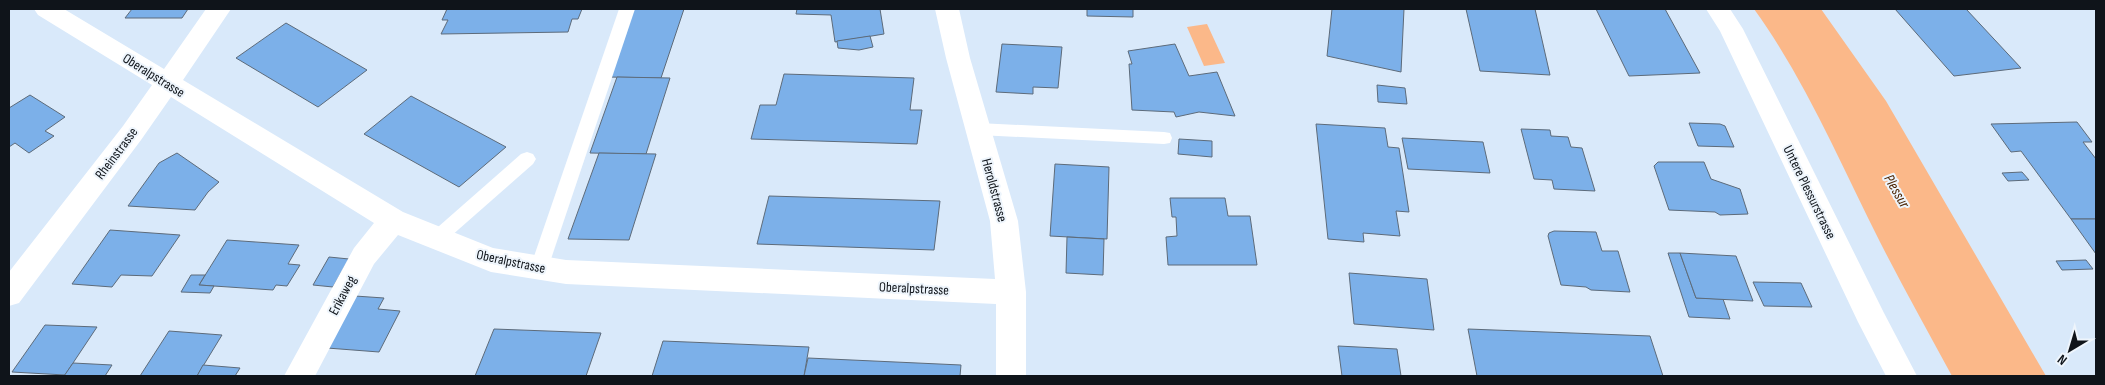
<svg xmlns="http://www.w3.org/2000/svg" width="2105" height="385" font-family="'Sofia Sans Condensed',sans-serif">
	<rect width="100%" height="100%" fill="#d9e9fa"/>
	<!-- water -->
	<g fill="#fbb889">
		<path d="M 1754,9 L 1821,9 L 1886,101 L 2046,376 L 1952,376 C 1928,332 1903,287 1880,242 C 1840,163 1806,81 1754,9 Z"/>
		<path d="M 1207,24 L 1225,63 L 1204,66 L 1187,27 Z"/>
	</g>
	<!-- building -->
	<g fill="#7cb0e9" stroke="#5d6b7a">
		<path d="M 132,9 L 188,9 L 182,18 L 125,18 Z"/>
		<path d="M 447,9 L 582,9 L 578,19 L 572,19 L 568,32 L 441,34 L 448,20 L 442,20 Z"/>
		<path d="M 633,9 L 684,9 L 661,78 L 608,77 Z"/>
		<path d="M 797,9 L 880,9 L 884,34 L 835,42 L 831,15 L 796,14 Z"/>
		<path d="M 1087,9 L 1133,9 L 1133,17 L 1087,16 Z"/>
		<path d="M 1332,9 L 1404,9 L 1401,72 L 1327,56 Z"/>
		<path d="M 1466,9 L 1535,9 L 1550,75 L 1480,71 Z"/>
		<path d="M 1596,9 L 1665,9 L 1700,73 L 1629,76 Z"/>
		<path d="M 1895,9 L 1966,9 L 2021,68 L 1954,76 Z"/>
		<path d="M 286,23 L 367,70 L 318,107 L 236,58 Z"/>
		<path d="M 870,36 L 873,47 L 859,50 L 838,48 L 837,41 Z"/>
		<path d="M 1002,44 L 1062,47 L 1058,88 L 1033,87 L 1033,94 L 996,92 Z"/>
		<path d="M 1175,44 L 1189,76 L 1217,72 L 1235,116 L 1199,112 L 1176,117 L 1174,112 L 1132,110 L 1129,64 L 1132,64 L 1128,51 Z"/>
		<path d="M 784,74 L 914,78 L 910,110 L 922,110 L 917,144 L 751,139 L 760,105 L 776,105 Z"/>
		<path d="M 617,77 L 670,78 L 646,154 L 590,153 Z"/>
		<path d="M 1377,85 L 1405,88 L 1407,104 L 1378,102 Z"/>
		<path d="M 30,95 L 65,117 L 45,131 L 54,136 L 29,153 L 15,143 L 9,147 L 9,108 Z"/>
		<path d="M 411,96 L 506,147 L 459,187 L 364,134 Z"/>
		<path d="M 2077,122 L 2092,142 L 2083,142 L 2096,159 L 2096,219 L 2071,219 L 2021,151 L 2011,152 L 1991,124 Z"/>
		<path d="M 1689,123 L 1720,124 L 1725,126 L 1734,147 L 1698,146 Z"/>
		<path d="M 1316,124 L 1385,128 L 1388,147 L 1399,148 L 1409,212 L 1396,211 L 1400,236 L 1363,233 L 1364,242 L 1328,239 Z"/>
		<path d="M 1521,129 L 1550,130 L 1551,136 L 1568,137 L 1571,147 L 1582,148 L 1595,191 L 1554,189 L 1552,180 L 1534,179 Z"/>
		<path d="M 1402,138 L 1483,142 L 1490,173 L 1408,169 Z"/>
		<path d="M 1179,139 L 1212,141 L 1212,157 L 1178,154 Z"/>
		<path d="M 177,153 L 219,182 L 208,192 L 195,210 L 128,206 L 159,163 Z"/>
		<path d="M 599,153 L 656,154 L 629,240 L 568,239 Z"/>
		<path d="M 1658,162 L 1704,162 L 1711,179 L 1740,189 L 1748,214 L 1720,215 L 1715,212 L 1669,210 L 1654,166 Z"/>
		<path d="M 1055,164 L 1109,167 L 1107,239 L 1050,236 Z"/>
		<path d="M 2022,172 L 2029,180 L 2008,181 L 2002,173 Z"/>
		<path d="M 769,196 L 940,201 L 934,250 L 757,244 Z"/>
		<path d="M 1170,198 L 1225,198 L 1228,216 L 1250,216 L 1257,265 L 1168,265 L 1166,237 L 1177,236 L 1176,217 L 1172,217 Z"/>
		<path d="M 2071,219 L 2096,219 L 2096,254 Z"/>
		<path d="M 110,230 L 180,235 L 152,276 L 121,275 L 112,287 L 72,284 Z"/>
		<path d="M 1554,231 L 1596,232 L 1602,251 L 1618,251 L 1630,292 L 1591,290 L 1586,287 L 1561,285 L 1548,236 L 1549,233 Z"/>
		<path d="M 1067,237 L 1104,239 L 1103,275 L 1066,273 Z"/>
		<path d="M 227,240 L 299,245 L 288,264 L 300,265 L 287,286 L 276,285 L 273,290 L 199,285 Z"/>
		<path d="M 1668,253 L 1680,253 L 1696,298 L 1723,299 L 1730,319 L 1689,317 Z"/>
		<path d="M 1680,253 L 1736,256 L 1753,301 L 1696,298 Z"/>
		<path d="M 329,257 L 349,259 L 333,287 L 313,285 Z"/>
		<path d="M 2086,260 L 2093,269 L 2062,270 L 2056,261 Z"/>
		<path d="M 1349,273 L 1427,279 L 1434,330 L 1354,324 Z"/>
		<path d="M 191,275 L 205,275 L 199,285 L 214,286 L 210,293 L 181,292 Z"/>
		<path d="M 1753,282 L 1801,283 L 1812,307 L 1764,306 Z"/>
		<path d="M 355,296 L 384,298 L 378,309 L 400,311 L 379,352 L 327,348 Z"/>
		<path d="M 45,325 L 97,327 L 65,375 L 12,372 Z"/>
		<path d="M 494,329 L 601,333 L 586,376 L 475,376 Z"/>
		<path d="M 1468,329 L 1650,336 L 1663,376 L 1477,376 Z"/>
		<path d="M 169,331 L 222,335 L 197,376 L 140,376 Z"/>
		<path d="M 663,341 L 809,347 L 804,376 L 652,376 Z"/>
		<path d="M 1338,346 L 1397,349 L 1401,376 L 1342,376 Z"/>
		<path d="M 808,358 L 961,365 L 960,376 L 804,376 Z"/>
		<path d="M 73,363 L 112,365 L 105,376 L 64,376 Z"/>
		<path d="M 203,365 L 240,368 L 235,376 L 197,376 Z"/>
	</g>
	<g fill="none" stroke-linecap="round" stroke-linejoin="round">
		<!-- service -->
		<g fill="#fff" fill-rule="evenodd">
			<path d="M 619,9 L 635,9 L 548,268 L 546,273 L 539,276 L 532,273 L 530,268 Z"/>
			<path d="M 978,123 L 1164,132 L 1170,133 L 1172,138 L 1170,143 L 1164,144 L 978,135 L 972,133 L 970,129 L 972,125 Z"/>
			<path d="M 527,152 L 533,154 L 536,159 L 533,164 L 442,244 L 436,246 L 430,244 L 427,239 L 430,234 L 521,154 Z"/>
		</g>
		<!-- minor -->
		<g fill="#fff" fill-rule="evenodd">
			<path d="M 34,9 L 64,9 L 164,69 L 206,9 L 231,9 L 183,80 L 403,212 L 493,248 L 566,260 L 995,279 L 990,221 L 946,58 L 935,9 L 959,9 L 970,58 L 1018,221 L 1026,292 L 1026,376 L 996,376 L 996,304 L 566,284 L 491,272 L 398,235 L 374,264 L 315,376 L 284,376 L 354,248 L 374,223 L 171,97 L 141,140 L 19,303 L 9,306 L 9,272 L 123,126 L 152,85 L 38,15 Z"/>
			<path d="M 1706,9 L 1730,9 L 1743,29 L 1884,313 L 1917,376 L 1886,376 L 1858,322 L 1720,31 Z"/>
		</g>
	</g>
	<g text-anchor="middle" stroke-width="4" stroke-linejoin="round" paint-order="stroke">
		<!-- street labels -->
		<g font-size="14" fill="#0f141a" stroke="#eef5fc">
			<text transform="translate(154 75) rotate(32)" y="5">Oberalpstrasse</text>
			<text transform="translate(116 153) rotate(-53)" y="5">Rheinstrasse</text>
			<text transform="translate(995 190) rotate(75)" y="5">Heroldstrasse</text>
			<text transform="translate(1810 192) rotate(64)" y="5">Untere Plessurstrasse</text>
			<text transform="translate(511 261) rotate(12)" y="5">Oberalpstrasse</text>
			<text transform="translate(914 288) rotate(3)" y="5">Oberalpstrasse</text>
			<text transform="translate(342 295) rotate(-62)" y="5">Erikaweg</text>
		</g>
		<!-- water labels -->
		<g font-size="15" font-style="italic" fill="#4c2300" stroke="#eef5fc">
			<text transform="translate(1897 191) rotate(60)" y="5">Plessur</text>
		</g>
	</g>
	<!-- border -->
	<rect width="2105" height="385" fill="none" stroke="#0f141a" stroke-width="20"/>
	<!-- north arrow -->
	<g transform="translate(2070 350) rotate(218)" stroke="#eef5fc" stroke-width="4" paint-order="stroke">
	<path d="M0-4L9 19L0 12L-9 19Z" fill="#0f141a"/>
	<text y="-8" font-size="14" font-weight="bold" text-anchor="middle" fill="#0f141a">N</text>
	</g>
</svg>
